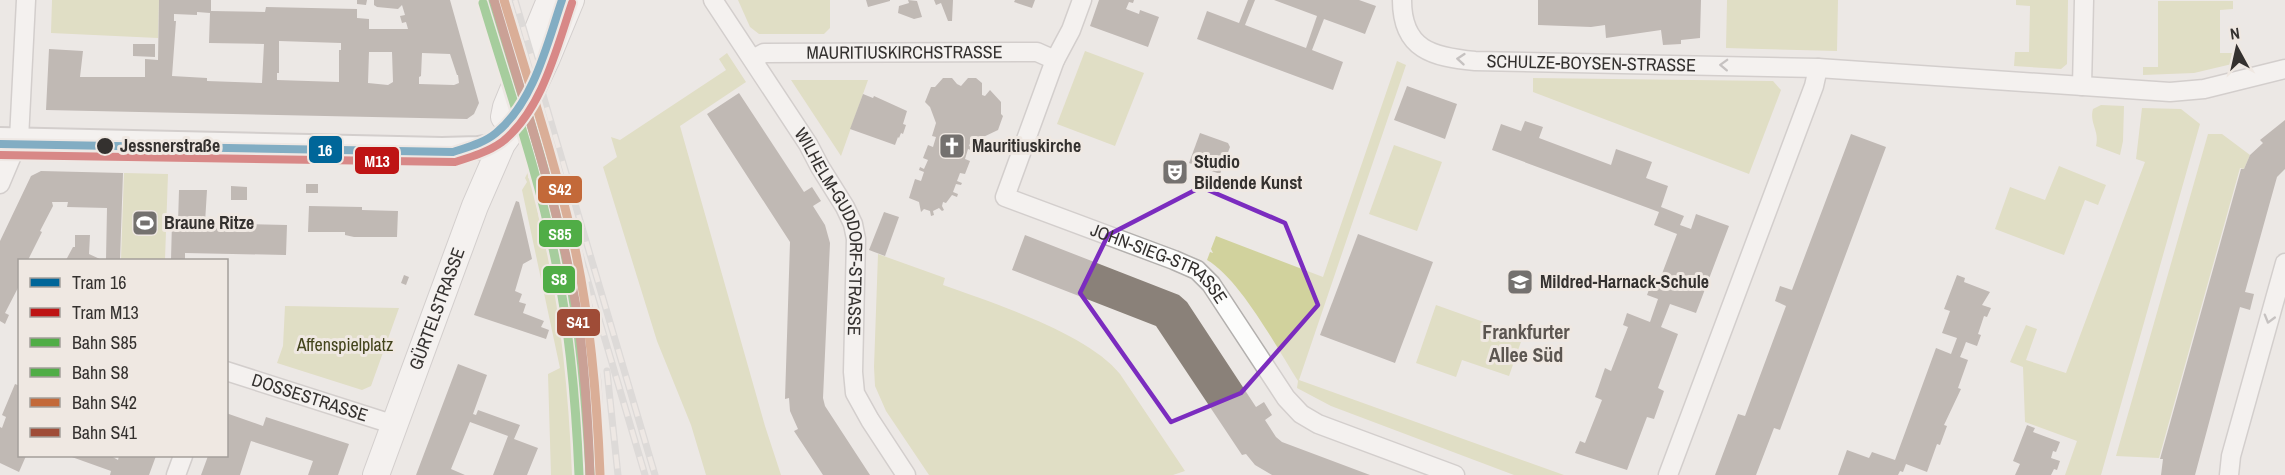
<svg xmlns="http://www.w3.org/2000/svg" width="2285" height="475" font-family="'Archivo Narrow',sans-serif">
	<rect width="100%" height="100%" fill="#ece8e5"/>
	<!-- green -->
	<g fill="#d1d29d">
		<path d="M 52,0 L 159,0 L 158,38 L 51,33 Z"/>
		<path d="M 738,0 L 830,0 L 830,28 L 824,34 L 759,34 L 750,27 Z"/>
		<path d="M 1727,0 L 1838,0 L 1837,51 L 1726,48 Z"/>
		<path d="M 2016,0 L 2068,0 L 2067,64 L 2061,69 L 2014,66 L 2015,52 L 2029,52 L 2030,6 L 2016,5 Z"/>
		<path d="M 2158,1 L 2233,1 L 2233,9 L 2220,10 L 2220,53 L 2232,53 L 2232,64 L 2194,73 L 2143,75 L 2143,67 L 2158,67 Z"/>
		<path d="M 1085,51 L 1144,73 L 1115,146 L 1057,124 Z"/>
		<path d="M 727,53 L 746,82 L 680,126 L 765,426 L 781,475 L 706,475 L 691,425 L 657,341 L 603,167 L 617,157 L 611,137 L 620,140 L 726,70 L 719,59 Z"/>
		<path d="M 1397,61 L 1406,65 L 1299,380 L 1564,475 L 1514,475 L 1331,406 L 1297,388 L 1298,381 C 1277,348 1240,279 1207,260 L 1210,252 L 1213,253 L 1211,249 L 1216,236 L 1323,277 Z"/>
		<path d="M 1533,78 L 1773,81 L 1781,90 L 1749,174 L 1533,92 Z"/>
		<path d="M 791,80 L 868,80 L 841,156 Z"/>
		<path d="M 2101,105 L 2124,106 L 2123,141 L 2120,155 L 2096,146 C 2100,131 2089,123 2093,109 Z"/>
		<path d="M 2142,108 L 2181,109 L 2200,124 L 2101,475 L 2065,475 L 2077,441 L 2025,422 L 2023,367 L 2010,362 L 2026,325 L 2037,329 L 2026,360 L 2066,373 L 2145,162 L 2136,159 Z"/>
		<path d="M 2208,134 L 2222,134 L 2250,155 L 2244,169 L 2240,168 L 2159,458 L 2116,456 Z"/>
		<path d="M 1394,145 L 1442,162 L 1417,231 L 1369,214 Z"/>
		<path d="M 2059,166 L 2106,185 L 2098,205 L 2085,200 L 2064,255 L 1995,229 L 2010,187 L 2045,200 Z"/>
		<path d="M 529,170 L 528,178 L 534,180 C 535,217 549,252 555,288 C 566,346 574,416 573,475 L 551,475 L 548,374 L 560,368 L 522,190 L 527,182 L 525,178 Z"/>
		<path d="M 124,173 L 168,174 L 165,260 L 121,260 Z"/>
		<path d="M 878,254 L 945,278 L 943,285 C 993,303 1087,333 1120,374 L 1185,471 L 1173,475 L 929,475 L 886,411 L 875,386 L 874,367 Z"/>
		<path d="M 1436,305 L 1523,336 L 1509,376 L 1462,360 L 1456,377 L 1416,363 Z"/>
		<path d="M 285,306 L 399,308 L 371,386 L 362,390 L 277,363 L 283,346 Z"/>
	</g>
	<!-- building -->
	<g fill="#8a8179" fill-rule="evenodd">
		<path d="M 159,0 L 211,0 L 211,11 L 265,12 L 266,7 L 357,9 L 357,18 L 369,19 L 369,29 L 408,29 L 406,22 L 402,23 L 400,16 L 405,15 L 402,5 L 398,9 L 377,7 L 374,5 L 374,0 L 450,0 L 479,103 L 474,114 L 467,119 L 46,110 L 49,49 L 83,51 L 80,77 L 145,77 L 145,59 L 158,60 ZM 197,12 L 210,13 L 209,43 L 264,44 L 262,83 L 207,81 L 207,78 L 172,76 L 176,21 L 174,21 L 174,14 L 197,15 ZM 279,41 L 341,43 L 341,50 L 339,50 L 339,82 L 277,80 L 277,73 L 279,73 ZM 369,52 L 392,52 L 393,82 L 388,85 L 368,83 ZM 422,53 L 450,54 L 457,75 L 458,75 L 459,83 L 454,85 L 419,84 L 419,77 L 421,76 Z"/>
		<path d="M 357,0 L 367,0 L 366,5 L 357,4 Z"/>
		<path d="M 866,0 L 890,0 L 890,1 L 868,7 Z"/>
		<path d="M 908,0 L 917,1 L 922,17 L 914,19 L 898,13 L 899,6 L 909,3 Z"/>
		<path d="M 934,0 L 953,0 L 952,21 L 948,21 L 941,3 L 936,5 Z"/>
		<path d="M 1015,0 L 1035,0 L 1032,8 L 1014,2 Z"/>
		<path d="M 1099,0 L 1134,0 L 1133,3 L 1129,2 L 1126,9 L 1139,14 L 1140,10 L 1159,17 L 1148,47 L 1090,26 Z"/>
		<path d="M 1248,0 L 1255,0 L 1245,25 L 1306,48 L 1317,16 L 1274,0 L 1359,0 L 1376,6 L 1365,34 L 1324,19 L 1312,50 L 1343,62 L 1333,90 L 1197,39 L 1207,11 L 1239,23 Z"/>
		<path d="M 1538,0 L 1701,0 L 1700,38 L 1681,40 L 1681,44 L 1663,45 L 1661,30 L 1606,38 L 1605,25 L 1591,27 L 1538,25 Z"/>
		<path d="M 133,44 L 155,44 L 155,57 L 133,56 Z"/>
		<path d="M 943,78 L 952,78 L 957,84 L 961,86 L 968,78 L 976,78 L 982,83 L 982,95 L 985,96 L 990,90 L 1001,102 L 1001,114 L 1003,116 L 998,130 L 977,140 L 972,138 L 969,146 L 975,148 L 973,151 L 968,149 L 965,159 L 970,161 L 965,174 L 960,173 L 957,181 L 962,183 L 961,185 L 956,184 L 953,192 L 958,194 L 957,197 L 952,195 L 946,203 L 943,202 L 942,206 L 944,210 L 942,211 L 939,208 L 933,211 L 934,215 L 931,216 L 930,211 L 924,209 L 921,212 L 919,202 L 909,198 L 915,179 L 921,181 L 924,172 L 919,170 L 920,167 L 924,169 L 928,160 L 923,158 L 928,145 L 933,147 L 936,137 L 932,136 L 936,123 L 930,107 L 925,102 L 931,87 L 935,87 Z"/>
		<path d="M 1407,86 L 1457,104 L 1445,139 L 1394,120 Z"/>
		<path d="M 739,93 L 804,192 L 812,187 L 821,201 L 813,206 L 825,225 L 830,243 L 823,398 L 825,406 L 870,475 L 823,475 L 794,431 L 798,429 L 790,411 L 789,398 L 785,399 L 790,242 L 707,114 Z"/>
		<path d="M 863,94 L 873,98 L 874,96 L 907,111 L 903,124 L 906,125 L 903,134 L 901,133 L 899,138 L 898,137 L 895,145 L 850,129 Z"/>
		<path d="M 2285,120 L 2285,169 L 2277,177 L 2245,292 L 2254,294 L 2250,310 L 2240,307 L 2195,475 L 2161,475 L 2163,459 L 2160,459 L 2241,169 L 2244,169 L 2250,155 L 2263,143 L 2260,140 Z"/>
		<path d="M 1525,121 L 1543,127 L 1539,138 L 1611,165 L 1616,149 L 1652,162 L 1646,178 L 1668,186 L 1661,207 L 1684,216 L 1680,225 L 1691,229 L 1696,214 L 1729,226 L 1696,313 L 1670,304 L 1661,327 L 1678,334 L 1658,388 L 1664,391 L 1654,419 L 1647,417 L 1627,470 L 1575,453 L 1580,441 L 1585,443 L 1602,400 L 1595,397 L 1605,368 L 1611,371 L 1628,327 L 1623,325 L 1627,313 L 1650,322 L 1658,299 L 1647,295 L 1651,284 L 1657,287 L 1677,234 L 1654,225 L 1659,212 L 1492,150 L 1501,124 L 1521,131 Z"/>
		<path d="M 1200,133 L 1228,143 L 1230,147 L 1220,174 L 1189,163 Z"/>
		<path d="M 1851,134 L 1886,147 L 1780,430 L 1774,428 L 1756,475 L 1715,475 L 1738,414 L 1745,416 L 1786,306 L 1775,301 L 1780,286 L 1792,290 Z"/>
		<path d="M 41,171 L 123,173 L 120,260 L 106,260 L 107,208 L 67,207 L 68,202 L 52,202 L 53,206 L 40,231 L 42,232 L 28,260 L 20,260 L 20,284 L 5,313 L 9,315 L 5,324 L 0,321 L 0,241 L 31,176 Z"/>
		<rect x="306" y="184" width="12" height="9"/>
		<path d="M 231,186 L 247,187 L 247,200 L 231,200 Z"/>
		<path d="M 179,190 L 207,190 L 205,223 L 287,225 L 286,255 L 185,253 L 185,260 L 171,260 L 172,222 L 178,223 Z"/>
		<path d="M 516,201 L 519,202 L 532,259 L 523,264 L 515,291 L 522,294 L 519,302 L 526,304 L 523,313 L 544,321 L 541,327 L 549,330 L 546,339 L 474,315 Z"/>
		<path d="M 309,206 L 362,207 L 362,210 L 398,211 L 397,237 L 354,237 L 345,235 L 345,232 L 308,232 Z"/>
		<path d="M 884,212 L 899,217 L 885,256 L 869,250 Z"/>
		<path d="M 1358,234 L 1433,262 L 1395,363 L 1320,335 Z"/>
		<path d="M 75,235 L 90,235 L 89,254 L 102,260 L 66,260 L 73,247 L 75,247 Z"/>
		<path d="M 1025,235 L 1179,295 L 1187,302 L 1256,407 L 1264,402 L 1272,415 L 1265,420 L 1276,437 L 1282,442 L 1370,475 L 1272,475 L 1255,465 L 1246,454 L 1242,455 L 1156,326 L 1012,270 Z"/>
		<path d="M 404,275 L 409,277 L 406,285 L 401,283 Z"/>
		<path d="M 1957,275 L 1965,278 L 1964,282 L 1990,292 L 1982,305 L 1991,308 L 1987,317 L 1984,316 L 1978,334 L 1981,335 L 1977,346 L 1966,342 L 1963,350 L 1960,357 L 1968,360 L 1958,388 L 1961,389 L 1944,425 L 1947,426 L 1940,445 L 1937,444 L 1927,472 L 1906,464 L 1903,472 L 1900,471 L 1898,475 L 1838,475 L 1847,450 L 1869,458 L 1872,452 L 1895,460 L 1936,348 L 1951,354 L 1957,338 L 1942,333 L 1950,311 L 1944,309 Z"/>
		<path d="M 458,364 L 487,375 L 473,414 L 476,415 L 478,410 L 520,425 L 514,439 L 538,448 L 527,475 L 493,475 L 508,436 L 470,422 L 451,469 L 465,475 L 416,475 Z"/>
		<path d="M 15,384 L 20,386 L 20,456 L 26,456 L 19,472 L 0,463 L 0,427 L 2,428 L 6,417 L 2,415 Z"/>
		<path d="M 226,413 L 263,426 L 266,417 L 349,444 L 338,475 L 308,475 L 313,461 L 251,441 L 240,475 L 201,475 L 208,456 L 226,456 Z"/>
		<path d="M 2027,425 L 2035,428 L 2033,432 L 2060,442 L 2056,452 L 2053,451 L 2051,458 L 2060,461 L 2057,470 L 2054,469 L 2051,475 L 2015,475 L 2020,464 L 2013,461 Z"/>
		<path d="M 69,456 L 111,456 L 118,460 L 119,456 L 156,456 L 149,475 L 110,475 L 111,471 Z"/>
	</g>
	<g fill="none" stroke-linecap="round" stroke-linejoin="round">
		<defs>
			<g id="minor">
				<path id="s1" d="M 713,0 L 808,144 L 820,167 L 845,207 L 853,224 L 856,239 L 853,372 L 855,393 L 870,420 L 906,475"/>
				<path id="s2" d="M 1082,0 L 1071,30 L 1055,60 L 1005,197 L 1174,260 L 1197,270 L 1211,284 L 1286,398 L 1301,414 L 1318,424 L 1455,475"/>
				<path id="s3" d="M 1402,0 C 1402,50 1433,57 1475,61 L 1818,68 L 2170,92 L 2204,89 L 2285,69"/>
				<path id="s4" d="M 753,59 L 764,53 L 1037,52 L 1055,60"/>
				<path d="M 2082,86 L 2084,0"/>
				<path d="M 0,184 L 19,139 L 26,0"/>
				<path id="s5" d="M 226,371 L 395,425"/>
				<path d="M 176,475 L 183,456"/>
				<path d="M 1668,475 L 1814,86 L 1818,68"/>
				<path d="M 2229,475 L 2231,456 L 2285,263"/>
			</g>
			<path id="tertiary" d="M 0,139 L 442,149 L 478,148 L 502,144"/>
			<g id="secondary">
				<path d="M 504,117 L 506,107 L 550,0"/>
				<path id="s6" d="M 376,475 L 475,206 L 502,144 L 516,124 L 547,58 L 571,0"/>
			</g>
		</defs>
		<!-- minor casing -->
		<use href="#minor" stroke="#b3b0ae" stroke-width="21"/>
		<!-- tertiary casing -->
		<use href="#tertiary" stroke="#b3b0ae" stroke-width="26"/>
		<!-- secondary casing -->
		<use href="#secondary" stroke="#b3b0ae" stroke-width="28"/>
		<!-- minor -->
		<use href="#minor" stroke="#fcfcfb" stroke-width="18"/>
		<!-- tertiary -->
		<use href="#tertiary" stroke="#fcfcfb" stroke-width="22"/>
		<!-- secondary -->
		<use href="#secondary" stroke="#fcfcfb" stroke-width="26"/>
		<defs>
			<g id="rail">
				<path d="M 505,0 L 645,475"/>
				<path d="M 515,0 L 655,475"/>
				<path d="M 582,289 L 598,381 L 603,475"/>
				<path d="M 607,371 L 618,475"/>
			</g>
		</defs>
		<!-- rail casing -->
		<use href="#rail" stroke="#c9c9c7" stroke-width="7"/>
		<!-- rail -->
		<use href="#rail" stroke="#efe8e2" stroke-width="4.5" stroke-dasharray="14" stroke-linecap="butt"/>
		<defs>
			<path id="rail-1" d="M 493,0 C 518,84 547,168 565,254 C 580,327 586,401 590,475"/>
			<path id="rail-2" d="M 483,3 C 508,87 538,171 555,258 C 570,330 576,402 579,475"/>
			<path id="rail-3" d="M 504,0 C 529,83 556,165 575,249 C 591,323 597,399 600,474"/>
			<path id="rail-4" d="M 494,0 C 524,103 559,206 577,312 C 585,366 588,420 590,475"/>
		</defs>
		<!-- rail-1 casing -->
		<use href="#rail-1" stroke="#efe8e2" stroke-width="14"/>
		<!-- rail-2 casing -->
		<use href="#rail-2" stroke="#efe8e2" stroke-width="14"/>
		<!-- rail-3 casing -->
		<use href="#rail-3" stroke="#efe8e2" stroke-width="14"/>
		<!-- rail-4 casing -->
		<use href="#rail-4" stroke="#efe8e2" stroke-width="14"/>
		<!-- rail-1 -->
		<use href="#rail-1" stroke="#50ad46" stroke-width="9"/>
		<!-- rail-2 -->
		<use href="#rail-2" stroke="#50ad46" stroke-width="9"/>
		<!-- rail-3 -->
		<use href="#rail-3" stroke="#c36939" stroke-width="9"/>
		<!-- rail-4 -->
		<use href="#rail-4" stroke="#9f4c37" stroke-width="9"/>
		<defs>
			<path id="tram-1" d="M 0,144 L 453,152 C 468,147 484,143 496,133 C 534,102 547,44 562,0"/>
			<path id="tram-2" d="M 0,155 L 455,162 C 471,157 488,152 502,142 C 542,110 556,50 572,3"/>
		</defs>
		<!-- tram-1 casing -->
		<use href="#tram-1" stroke="#efe8e2" stroke-width="12"/>
		<!-- tram-2 casing -->
		<use href="#tram-2" stroke="#efe8e2" stroke-width="12"/>
		<!-- tram-1 -->
		<use href="#tram-1" stroke="#069" stroke-width="8"/>
		<!-- tram-2 -->
		<use href="#tram-2" stroke="#be1414" stroke-width="8"/>
	</g>
	<!-- one-way arrows -->
	<defs><path id="oneway-chevron" d="M-2-3.5L2.5 0L-2 3.5" fill="none" stroke-width="1.6" stroke-linecap="round" stroke-linejoin="round" transform="scale(1.5)"/></defs>
	<g stroke="#989695">
		<use href="#oneway-chevron" transform="translate(1461 59) rotate(-175)"/>
		<use href="#oneway-chevron" transform="translate(1724 65) rotate(-178)"/>
		<use href="#oneway-chevron" transform="translate(2269 319) rotate(106)"/>
	</g>
	<!-- marked area -->
	<path d="M0 0H2285V475H0ZM 1201,187 L 1285,223 L 1318,305 L 1241,393 L 1171,422 L 1080,293 L 1108,235 Z" fill="#ece8e5" fill-opacity=".55" fill-rule="evenodd"/>
	<path fill="none" stroke="#7b2cbf" stroke-width="4.5" stroke-linejoin="round" d="M 1201,187 L 1285,223 L 1318,305 L 1241,393 L 1171,422 L 1080,293 L 1108,235 Z"/>
	<!-- icons -->
	<defs>
		<symbol id="church-square" viewBox="-11 -11 22 22"><rect x="-9" y="-9" width="18" height="18" rx="4" fill="#74716f" stroke="#efe8e2"/><path d="M-1.2-6h2.4v3.5h3.3v2.4h-3.3V6h-2.4V-.1h-3.3v-2.4h3.3Z" fill="#fff"/></symbol>
		<symbol id="theatre-square" viewBox="-11 -11 22 22"><rect x="-9" y="-9" width="18" height="18" rx="4" fill="#74716f" stroke="#efe8e2"/><path d="M-5-5.5Q0-4 5-5.5V0Q5 5 0 6Q-5 5-5 0ZM-3.3-2.5H-1v1.5H-3.3ZM1-2.5H3.3v1.5H1ZM-2.8 1Q0 5.5 2.8 1Z" fill="#fff"/></symbol>
		<symbol id="stadium-square" viewBox="-11 -11 22 22"><rect x="-9" y="-9" width="18" height="18" rx="4" fill="#74716f" stroke="#efe8e2"/><path d="M0-5a6.5 5 0 1 0 0 10a6.5 5 0 1 0 0-10ZM-3.5-1.8h7v3.6h-7Z" fill="#fff"/></symbol>
		<symbol id="school-square" viewBox="-11 -11 22 22"><rect x="-9" y="-9" width="18" height="18" rx="4" fill="#74716f" stroke="#efe8e2"/><path d="M0-5L7-2L0 1L-7-2ZM-4 1L0 2.5L4 1V4Q0 6-4 4Z" fill="#fff"/></symbol>
	</defs>
	<g fill-rule="evenodd">
		<use href="#church-square" x="937" y="131" width="30" height="30"/>
		<use href="#theatre-square" x="1160" y="157" width="30" height="30"/>
		<use href="#stadium-square" x="130" y="208" width="30" height="30"/>
		<use href="#school-square" x="1505" y="267" width="30" height="30"/>
	</g>
	<!-- markers -->
	<circle fill="#34312f" stroke="#efe8e2" stroke-width="2" cx="105" cy="146" r="9"/>
	<g text-anchor="middle" stroke-width="6" stroke-linejoin="round" paint-order="stroke">
		<!-- street labels -->
		<g font-size="18" fill="#34312f" stroke="#efe8e2">
			<text dy="6" stroke="none"><textPath href="#s4" startOffset="153">MAURITIUSKIRCHSTRASSE</textPath></text>
			<text dy="6" stroke="none"><textPath href="#s3" startOffset="225">SCHULZE-BOYSEN-STRASSE</textPath></text>
			<text dy="6" stroke="none"><textPath href="#s1" startOffset="266">WILHELM-GUDDORF-STRASSE</textPath></text>
			<text dy="6" stroke="none"><textPath href="#s2" startOffset="381">JOHN-SIEG-STRASSE</textPath></text>
			<text dy="6" stroke="none"><textPath href="#s6" startOffset="177">GÜRTELSTRASSE</textPath></text>
			<text dy="6" stroke="none"><textPath href="#s5" startOffset="88">DOSSESTRASSE</textPath></text>
		</g>
		<!-- stop labels -->
		<g font-size="18" font-weight="bold" fill="#34312f" stroke="#efe8e2" text-anchor="start">
			<text x="120" y="152">Jessnerstraße</text>
		</g>
		<!-- poi labels -->
		<g font-size="18" font-weight="bold" fill="#34312f" stroke="#efe8e2" text-anchor="start">
			<text x="972" y="152">Mauritiuskirche</text>
			<text x="1194" y="168">Studio<tspan x="1194" dy="21">Bildende Kunst</tspan></text>
			<text x="164" y="229">Braune Ritze</text>
			<text x="1540" y="288">Mildred-Harnack-Schule</text>
		</g>
		<!-- park labels -->
		<g font-size="18" fill="#43441c" stroke="#efe8e2">
			<text x="345" y="351">Affenspielplatz</text>
		</g>
		<!-- neighbourhood labels -->
		<g font-size="20" font-weight="bold" fill="#5c5651" stroke="#efe8e2">
			<text x="1526" y="339">Frankfurter<tspan x="1526" dy="23">Allee Süd</tspan></text>
		</g>
	</g>
	<g stroke="#efe8e2" stroke-width="2">
		<rect x="308" y="135" width="35" height="29" rx="6" fill="#069"/>
		<rect x="354" y="146" width="46" height="29" rx="6" fill="#be1414"/>
		<rect x="537" y="175" width="46" height="29" rx="6" fill="#c36939"/>
		<rect x="538" y="219" width="45" height="29" rx="6" fill="#50ad46"/>
		<rect x="542" y="265" width="34" height="29" rx="6" fill="#50ad46"/>
		<rect x="556" y="308" width="45" height="29" rx="6" fill="#9f4c37"/>
	</g>
	<g font-size="16" text-anchor="middle" font-weight="bold" fill="#fff">
		<text x="325" y="156">16</text>
		<text x="377" y="167">M13</text>
		<text x="560" y="195">S42</text>
		<text x="560" y="240">S85</text>
		<text x="559" y="285">S8</text>
		<text x="578" y="328">S41</text>
	</g>
	<!-- legend -->
	<rect x="18" y="259" width="210" height="198" fill="#efe8e2" stroke="#a49f9a" stroke-width="1.5"/>
	<rect x="30" y="278" width="30" height="9" fill="#006699" stroke="#a49f9a" stroke-width="1.5"/>
	<text x="72" y="289" font-size="18" fill="#34312f">Tram 16</text>
	<rect x="30" y="308" width="30" height="9" fill="#be1414" stroke="#a49f9a" stroke-width="1.5"/>
	<text x="72" y="319" font-size="18" fill="#34312f">Tram M13</text>
	<rect x="30" y="338" width="30" height="9" fill="#50ad46" stroke="#a49f9a" stroke-width="1.5"/>
	<text x="72" y="349" font-size="18" fill="#34312f">Bahn S85</text>
	<rect x="30" y="368" width="30" height="9" fill="#50ad46" stroke="#a49f9a" stroke-width="1.5"/>
	<text x="72" y="379" font-size="18" fill="#34312f">Bahn S8</text>
	<rect x="30" y="398" width="30" height="9" fill="#c36939" stroke="#a49f9a" stroke-width="1.5"/>
	<text x="72" y="409" font-size="18" fill="#34312f">Bahn S42</text>
	<rect x="30" y="428" width="30" height="9" fill="#9f4c37" stroke="#a49f9a" stroke-width="1.5"/>
	<text x="72" y="439" font-size="18" fill="#34312f">Bahn S41</text>
	<!-- north arrow -->
	<g transform="translate(2237 48) rotate(352)" stroke="#efe8e2" stroke-width="4.5" paint-order="stroke">
	<path d="M0-4.5L10 22L0 15L-10 22Z" fill="#34312f"/>
	<text y="-9" font-size="16" font-weight="bold" text-anchor="middle" fill="#34312f">N</text>
	</g>
</svg>
